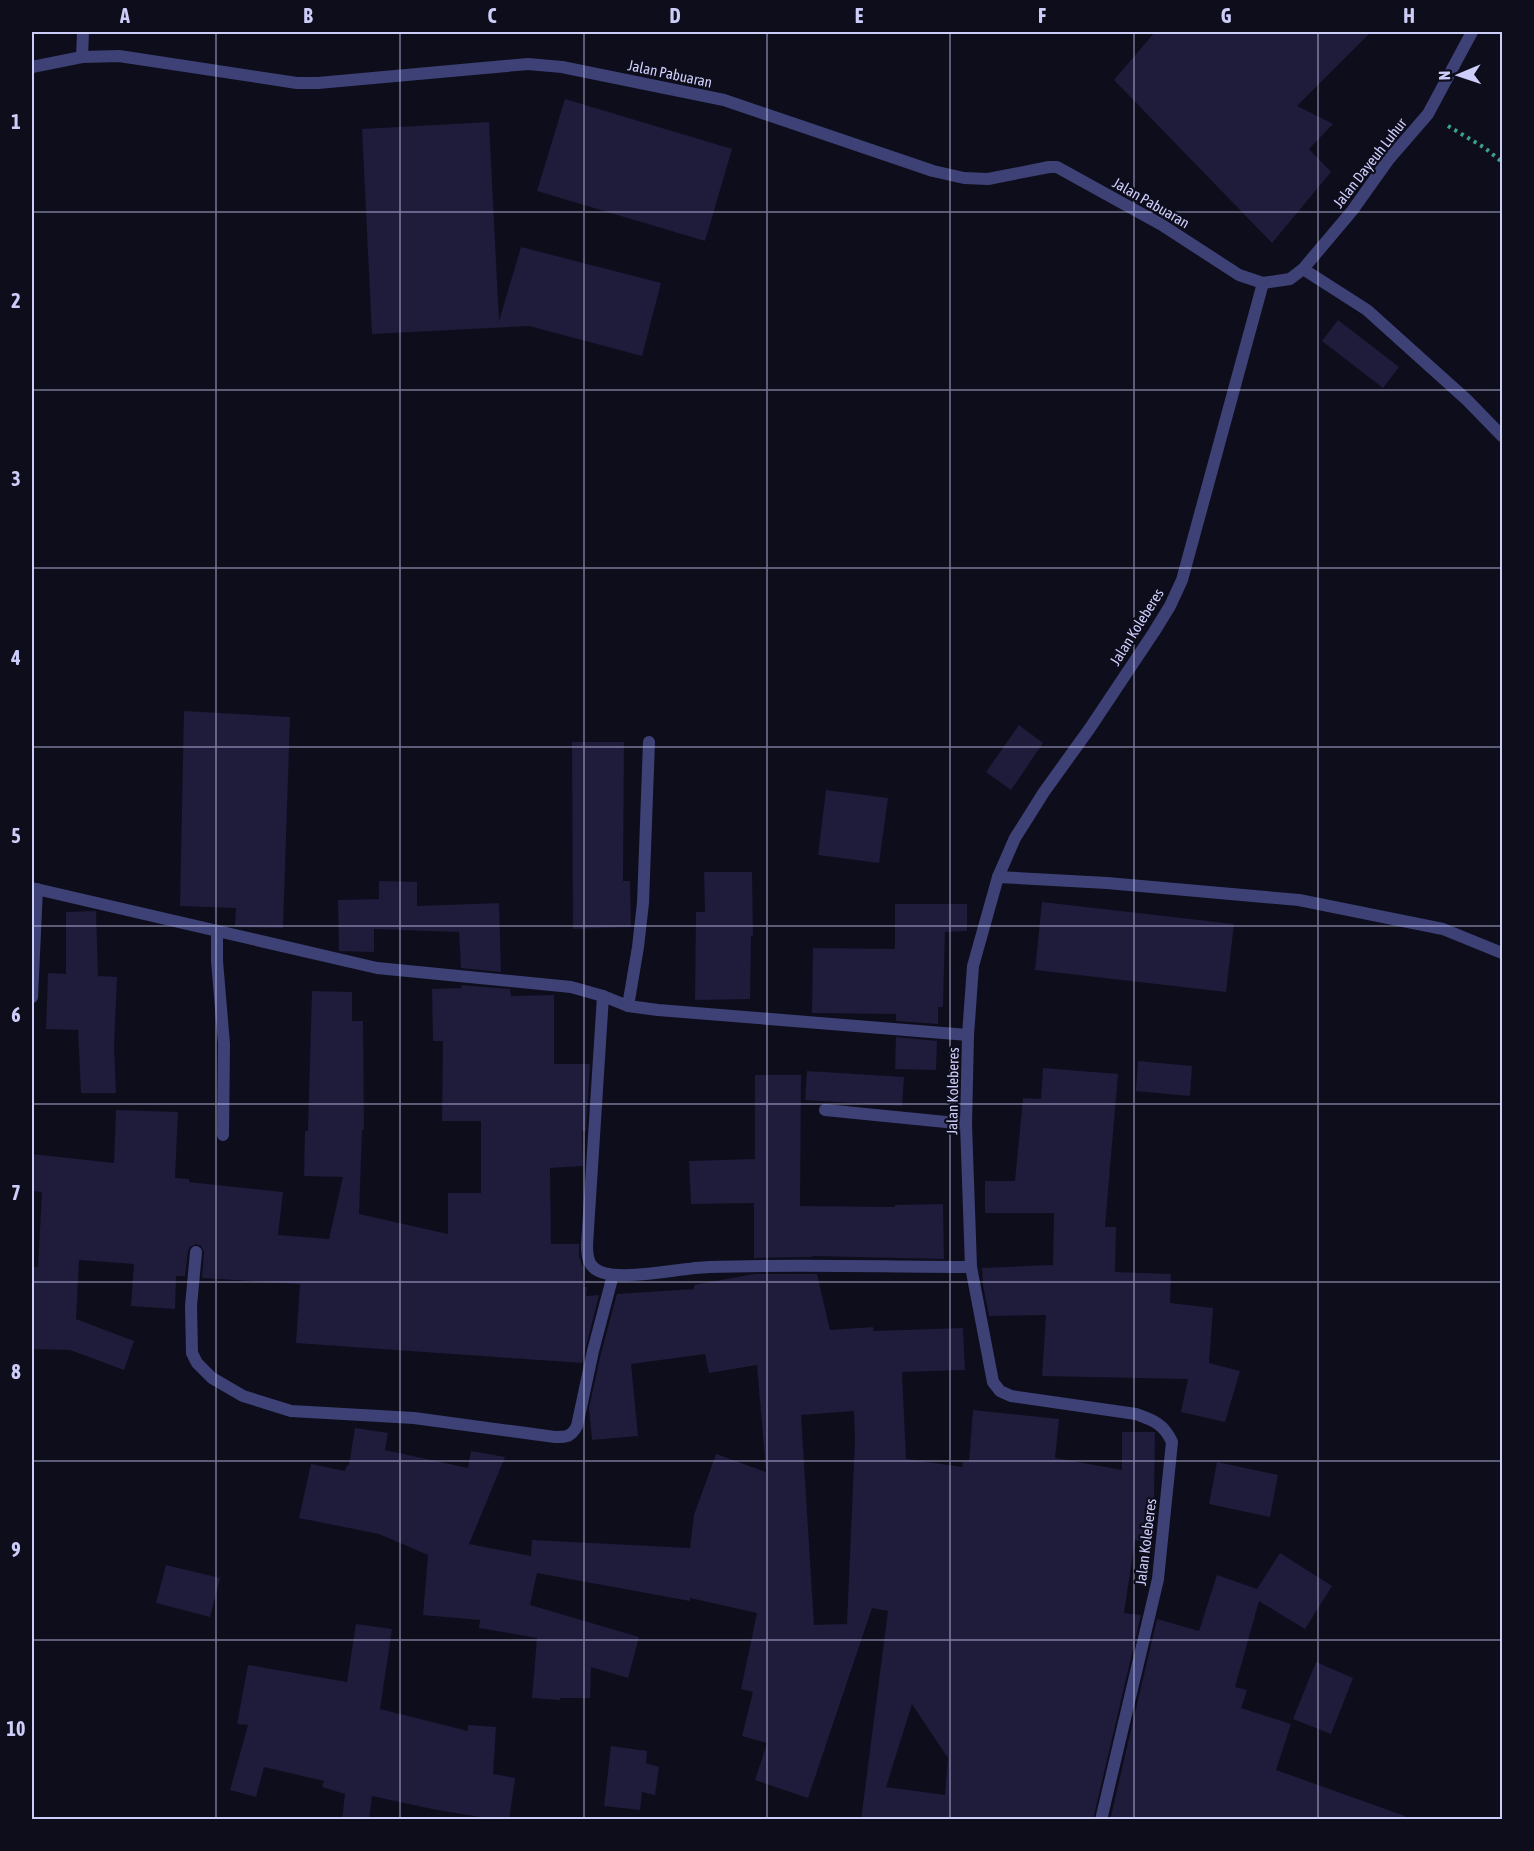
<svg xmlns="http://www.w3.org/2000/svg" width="1534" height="1851" font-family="'Asap Condensed',sans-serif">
	<rect width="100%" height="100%" fill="#0e0d1c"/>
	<!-- building -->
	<g fill="#1e1b3b" fill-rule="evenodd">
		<path d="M 1155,32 L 1371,32 L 1297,106 L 1333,124 L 1309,149 L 1331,172 L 1272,243 L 1114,80 Z"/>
		<path d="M 565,99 L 732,149 L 705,241 L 537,191 Z"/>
		<path d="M 489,122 L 499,321 L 521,247 L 661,283 L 642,356 L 529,326 L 372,334 L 362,129 Z"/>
		<path d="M 1338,320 L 1399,367 L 1383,388 L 1322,341 Z"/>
		<path d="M 184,711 L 290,717 L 283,928 L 235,927 L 236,908 L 180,906 Z"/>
		<path d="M 1019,725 L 1043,743 L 1011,790 L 986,772 Z"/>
		<path d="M 572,742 L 624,742 L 623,881 L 630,881 L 631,927 L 573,929 Z"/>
		<path d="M 826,790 L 888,798 L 879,863 L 818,855 Z"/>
		<path d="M 704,872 L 752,872 L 753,936 L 751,936 L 750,999 L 695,1000 L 696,912 L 705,912 Z"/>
		<path d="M 379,881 L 417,882 L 417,906 L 499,903 L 501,972 L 461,968 L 459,932 L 374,929 L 374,952 L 339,951 L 338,900 L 379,899 Z"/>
		<path d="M 1042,902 L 1234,924 L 1226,992 L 1035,970 Z"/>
		<path d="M 895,904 L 967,904 L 967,931 L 945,932 L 943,1007 L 938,1007 L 938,1024 L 896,1021 L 896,1014 L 812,1013 L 813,948 L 895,949 Z"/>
		<path d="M 96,911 L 98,976 L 117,977 L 114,1047 L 116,1093 L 81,1093 L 78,1030 L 46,1029 L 48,973 L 66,974 L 66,912 Z"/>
		<path d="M 461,985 L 510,989 L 511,996 L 554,995 L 554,1064 L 590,1064 L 586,1131 L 582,1131 L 583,1166 L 550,1168 L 551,1244 L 579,1244 L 579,1256 L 583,1267 L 583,1287 L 587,1287 L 586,1296 L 599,1295 L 582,1363 L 296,1343 L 300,1284 L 202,1278 L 204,1252 L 201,1246 L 196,1244 L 190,1247 L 188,1251 L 185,1276 L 176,1276 L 175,1309 L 131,1306 L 134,1264 L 79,1260 L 76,1319 L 134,1341 L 124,1370 L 70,1350 L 32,1349 L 32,1267 L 38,1267 L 42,1192 L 32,1191 L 32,1154 L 114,1163 L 116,1110 L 178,1112 L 175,1178 L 189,1179 L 189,1182 L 283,1192 L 278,1235 L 329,1239 L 343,1177 L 304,1176 L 305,1131 L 308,1131 L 312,991 L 352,992 L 352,1021 L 363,1021 L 364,1130 L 362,1130 L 359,1214 L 448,1234 L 448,1193 L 481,1193 L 481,1121 L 442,1121 L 443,1041 L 433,1041 L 432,989 L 462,988 Z"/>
		<path d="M 896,1037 L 937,1041 L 936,1070 L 895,1069 Z"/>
		<path d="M 1138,1061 L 1192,1066 L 1190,1096 L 1136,1091 Z"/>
		<path d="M 1043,1068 L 1118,1074 L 1105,1227 L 1116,1227 L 1115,1272 L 1171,1274 L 1170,1303 L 1213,1308 L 1209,1363 L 1240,1371 L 1225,1422 L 1181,1412 L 1188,1379 L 1042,1376 L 1046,1315 L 989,1316 L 983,1285 L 982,1268 L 1053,1265 L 1054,1213 L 985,1213 L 985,1181 L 1015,1181 L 1023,1098 L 1041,1099 Z"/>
		<path d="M 807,1071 L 904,1077 L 902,1106 L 805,1100 Z"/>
		<path d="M 755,1075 L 801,1075 L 800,1206 L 895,1207 L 895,1205 L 943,1204 L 944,1259 L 812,1256 L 813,1257 L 754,1258 L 754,1203 L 691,1204 L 689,1161 L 755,1159 Z"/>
		<path d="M 754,1274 L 817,1274 L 830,1330 L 873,1327 L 874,1331 L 963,1328 L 965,1370 L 902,1372 L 906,1459 L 962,1467 L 963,1462 L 969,1462 L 973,1410 L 1059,1419 L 1055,1458 L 1122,1470 L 1122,1432 L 1155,1432 L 1154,1496 L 1146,1542 L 1135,1540 L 1124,1613 L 1141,1615 L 1093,1820 L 861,1820 L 888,1611 L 872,1608 L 808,1798 L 755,1780 L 767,1743 L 742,1736 L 753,1692 L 741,1689 L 757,1613 L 690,1598 L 690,1601 L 537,1573 L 530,1605 L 639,1637 L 628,1678 L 591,1667 L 590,1698 L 560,1698 L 560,1700 L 532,1698 L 537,1638 L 479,1628 L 480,1620 L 423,1615 L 428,1555 L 379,1534 L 299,1518 L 311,1464 L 345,1471 L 347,1465 L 349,1465 L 355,1428 L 388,1433 L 385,1450 L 468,1468 L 471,1451 L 505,1457 L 469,1544 L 531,1556 L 532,1540 L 690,1548 L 694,1515 L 716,1454 L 766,1472 L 757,1365 L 709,1373 L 705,1354 L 631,1364 L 638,1436 L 592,1440 L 589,1408 L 601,1353 L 617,1294 L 694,1289 L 694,1285 ZM 854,1411 L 855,1440 L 847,1624 L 814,1625 L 801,1415 ZM 912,1704 L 948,1758 L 945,1795 L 886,1787 Z"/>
		<path d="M 1217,1462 L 1278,1475 L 1270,1517 L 1209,1504 Z"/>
		<path d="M 1280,1553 L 1332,1586 L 1305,1629 L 1259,1601 L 1235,1687 L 1247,1690 L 1241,1708 L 1291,1724 L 1276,1770 L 1405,1816 L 1404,1820 L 1110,1820 L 1157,1619 L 1199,1631 L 1217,1575 L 1257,1589 Z"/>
		<path d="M 166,1565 L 220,1578 L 210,1617 L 156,1603 Z"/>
		<path d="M 356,1624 L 392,1629 L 380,1709 L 468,1731 L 468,1725 L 496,1727 L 493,1774 L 515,1778 L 509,1820 L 498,1820 L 437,1810 L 372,1796 L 369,1820 L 342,1820 L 345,1794 L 322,1787 L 324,1781 L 264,1767 L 256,1797 L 230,1790 L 248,1725 L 237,1724 L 248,1665 L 347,1682 Z"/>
		<path d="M 1316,1662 L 1353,1678 L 1331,1734 L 1293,1719 Z"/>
		<path d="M 611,1746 L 647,1751 L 646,1763 L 659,1767 L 655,1795 L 642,1792 L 640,1810 L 604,1806 Z"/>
	</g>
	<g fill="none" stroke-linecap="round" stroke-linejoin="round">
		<!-- path -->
		<path stroke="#39a290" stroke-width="4" stroke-dasharray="3 4.5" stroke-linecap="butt" d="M 1448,126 L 1485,148 L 1502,162"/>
		<!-- minor -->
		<g stroke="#3d4176" stroke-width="12">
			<path d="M 82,57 L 83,32"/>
			<path d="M 1303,269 L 1367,310 L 1467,400 L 1502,436"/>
			<path d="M 998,877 L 1107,883 L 1299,900 L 1443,929 L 1502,953"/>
			<path d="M 32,888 L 377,968 L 571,987 L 603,996 L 628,1006 L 658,1010 L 968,1035"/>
			<path d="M 217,932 L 217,961 L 224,1044 L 223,1135"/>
			<path d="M 603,996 L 587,1245 C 587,1259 589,1269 604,1273 C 629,1280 680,1268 709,1267 C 796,1264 884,1267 971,1267"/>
			<path d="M 32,997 L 37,889"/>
			<path d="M 628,1006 L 638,947 L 643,903 L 649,742"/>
			<path d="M 825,1110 L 966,1124"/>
			<path d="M 196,1252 L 191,1306 L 192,1353 L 197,1363 L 212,1378 L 243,1396 L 291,1411 L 414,1418 L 555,1437 C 567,1437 571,1437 577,1426 L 593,1351 L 613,1275"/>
			<path d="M 1101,1820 L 1158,1579 L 1172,1442 C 1164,1424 1153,1420 1136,1414 L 1011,1396 L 1000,1391 L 993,1382 L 971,1267 L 966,1124 L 968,1035 L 973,966 L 998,877 L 1015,838 L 1044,792 L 1090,728 L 1154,632 L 1170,606 L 1182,580 L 1263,283"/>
		</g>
		<!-- tertiary -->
		<path stroke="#3d4176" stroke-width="12" d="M 32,67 L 82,57 L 119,56 L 297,83 L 318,83 L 528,64 L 562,67 L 724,100 L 933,171 L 964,178 L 988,179 L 1049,167 L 1057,167 L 1162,225 L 1239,275 L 1263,283 L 1290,279 L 1303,269 L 1352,211 L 1389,159 L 1428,114 L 1472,32"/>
	</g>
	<!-- grid -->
	<path fill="none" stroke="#cdcdfa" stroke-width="1.5" stroke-opacity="0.55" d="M 216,32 L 216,1820M 400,32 L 400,1820M 584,32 L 584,1820M 767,32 L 767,1820M 950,32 L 950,1820M 1134,32 L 1134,1820M 1318,32 L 1318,1820M 32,212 L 1502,212M 32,390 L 1502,390M 32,568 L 1502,568M 32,747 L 1502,747M 32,926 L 1502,926M 32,1104 L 1502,1104M 32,1282 L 1502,1282M 32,1461 L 1502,1461M 32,1640 L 1502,1640"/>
	<g text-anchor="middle" stroke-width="4.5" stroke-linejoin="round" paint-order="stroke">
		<!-- street labels -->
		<g font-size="15" fill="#cdcdfa" stroke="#0e0d1c">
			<text transform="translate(670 74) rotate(12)" y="5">Jalan Pabuaran</text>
			<text transform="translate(1370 163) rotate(-52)" y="5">Jalan Dayeuh Luhur</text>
			<text transform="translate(1151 203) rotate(30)" y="5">Jalan Pabuaran</text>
			<text transform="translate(1137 627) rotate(-58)" y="5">Jalan Koleberes</text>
			<text transform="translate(953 1091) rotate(-89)" y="5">Jalan Koleberes</text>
			<text transform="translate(1146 1542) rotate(-83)" y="5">Jalan Koleberes</text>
		</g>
	</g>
	<!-- border -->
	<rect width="1534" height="1851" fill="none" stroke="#0e0d1c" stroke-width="66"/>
	<!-- north arrow -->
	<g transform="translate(1459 75) rotate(268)" stroke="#0e0d1c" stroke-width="4.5" paint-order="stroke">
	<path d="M0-4.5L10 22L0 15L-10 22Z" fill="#cdcdfa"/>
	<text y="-9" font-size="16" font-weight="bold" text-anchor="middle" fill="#cdcdfa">N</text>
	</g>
	<rect x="33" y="33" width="1468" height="1785" fill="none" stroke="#cdcdfa" stroke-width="2"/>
	<g font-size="20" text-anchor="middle" font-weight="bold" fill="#cdcdfa">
		<text x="125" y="23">A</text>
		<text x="308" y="23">B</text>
		<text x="492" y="23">C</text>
		<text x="675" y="23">D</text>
		<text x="859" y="23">E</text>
		<text x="1042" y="23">F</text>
		<text x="1226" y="23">G</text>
		<text x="1409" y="23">H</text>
		<text x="16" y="129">1</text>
		<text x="16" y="308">2</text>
		<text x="16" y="486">3</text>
		<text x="16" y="665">4</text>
		<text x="16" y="843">5</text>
		<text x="16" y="1022">6</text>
		<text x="16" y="1200">7</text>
		<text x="16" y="1379">8</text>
		<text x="16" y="1557">9</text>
		<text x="16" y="1736">10</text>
	</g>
</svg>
